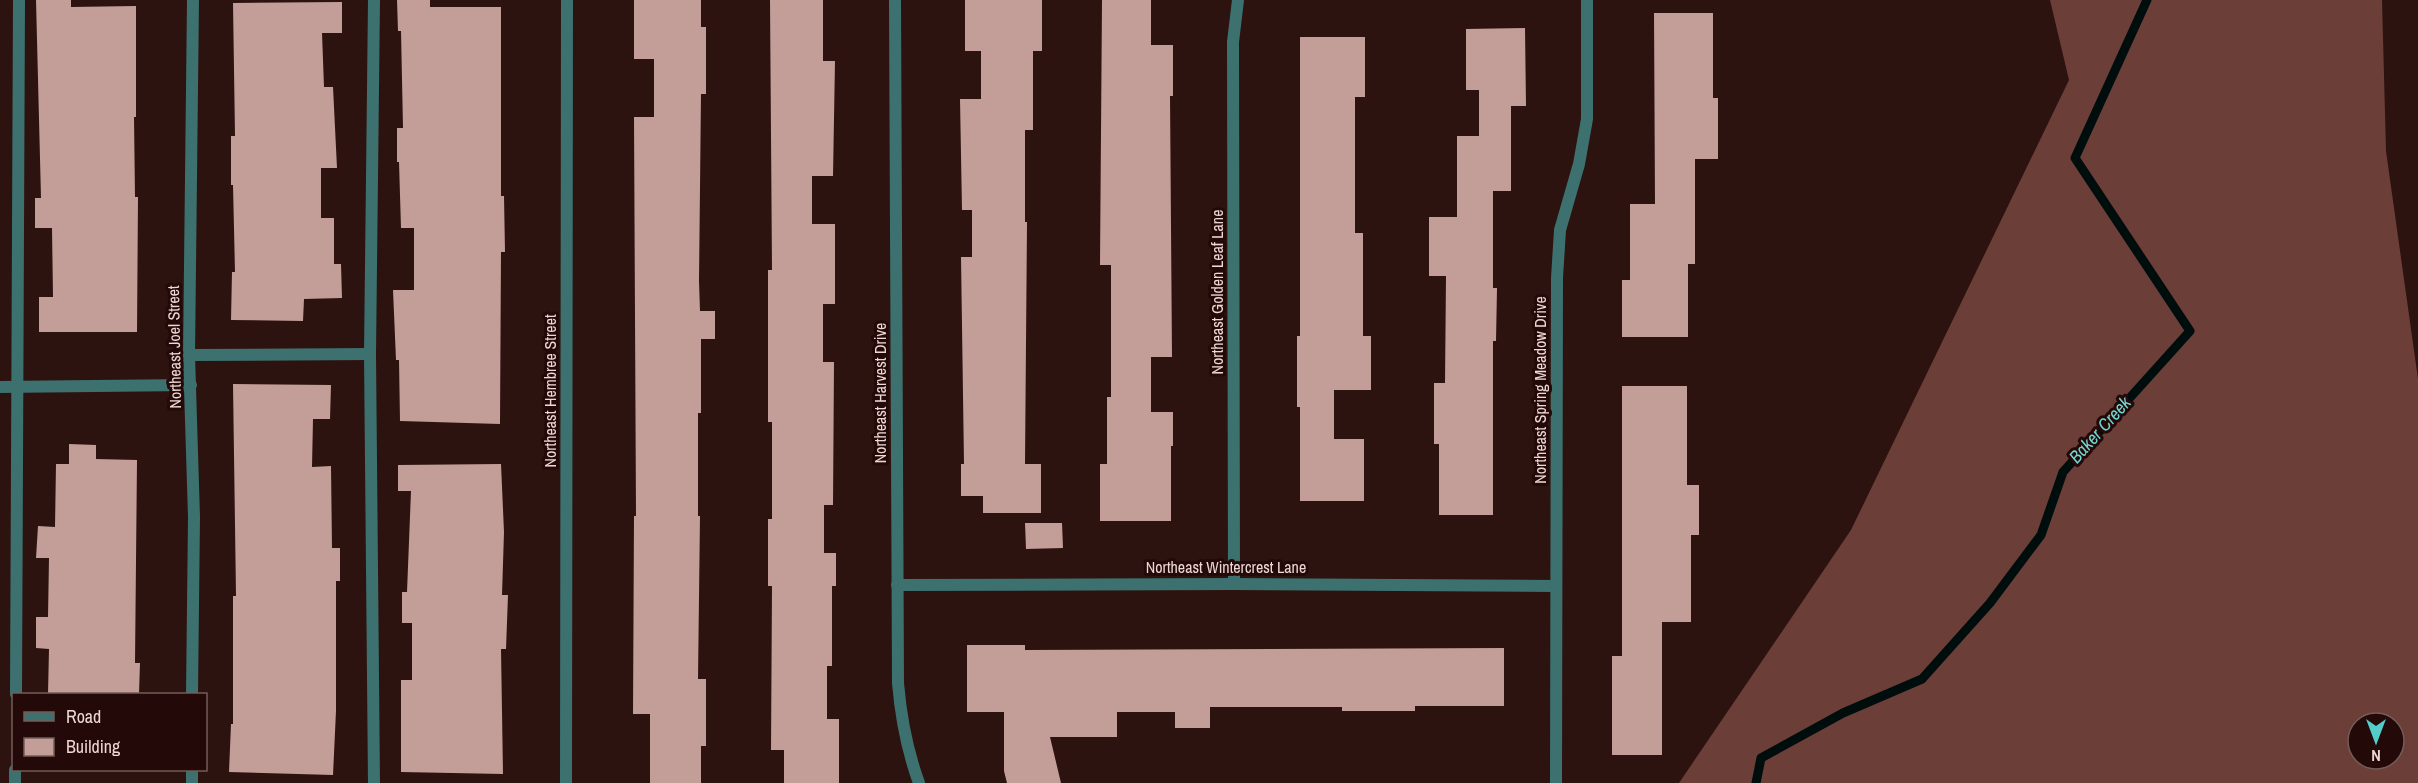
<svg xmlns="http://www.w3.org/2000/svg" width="2418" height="783" font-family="'Archivo Narrow',sans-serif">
	<rect width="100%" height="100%" fill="#2d130f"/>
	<!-- forest -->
	<path fill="#6b3e38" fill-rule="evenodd" d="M 2050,0 L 2382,0 L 2386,151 L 2418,379 L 2418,783 L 1679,783 L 1851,530 L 2069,80 ZM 2358,723 L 2394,723 L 2394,759 L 2358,759 Z"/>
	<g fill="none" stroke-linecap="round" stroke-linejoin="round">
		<!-- stream -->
		<path stroke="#000d0d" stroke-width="9" d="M 1756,783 L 1761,758 L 1843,713 L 1922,679 L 1990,603 L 2041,535 L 2063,472 L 2190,331 L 2075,158 L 2147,0"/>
	</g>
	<!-- building -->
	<g fill="#c39e98">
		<path d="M 36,0 L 71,0 L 71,7 L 136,6 L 136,117 L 134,117 L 135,197 L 138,197 L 137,332 L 39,332 L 39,297 L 53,297 L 52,228 L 35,228 L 35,198 L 41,198 Z"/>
		<path d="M 397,0 L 430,0 L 430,7 L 501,7 L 501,196 L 504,196 L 505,252 L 501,252 L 500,424 L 400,421 L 399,360 L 396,360 L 393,290 L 414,290 L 414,228 L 401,228 L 399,162 L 397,162 L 397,128 L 403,128 L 401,31 L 398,31 Z"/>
		<path d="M 634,0 L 701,0 L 701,27 L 706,27 L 706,94 L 701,94 L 699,281 L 700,311 L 715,311 L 715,339 L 701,339 L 701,413 L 698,413 L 698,516 L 700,516 L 698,679 L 706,679 L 706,746 L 701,746 L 701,783 L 650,783 L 650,714 L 633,714 L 634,516 L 636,516 L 634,117 L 654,117 L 654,59 L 634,59 Z"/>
		<path d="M 770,0 L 823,0 L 823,61 L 835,61 L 833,176 L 812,176 L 812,224 L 835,224 L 835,304 L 823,304 L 823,362 L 834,362 L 833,505 L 824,505 L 824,553 L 836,553 L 836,586 L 832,586 L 832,666 L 827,666 L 827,719 L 839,719 L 839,783 L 784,783 L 784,750 L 771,750 L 772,586 L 768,586 L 768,519 L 772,519 L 772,422 L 768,422 L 768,270 L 772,270 Z"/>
		<path d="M 965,0 L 1042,0 L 1042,51 L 1033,51 L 1033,130 L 1025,130 L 1025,222 L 1027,222 L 1025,464 L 1041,464 L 1041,513 L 983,513 L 983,496 L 961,496 L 961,464 L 964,464 L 961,257 L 972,257 L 972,210 L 962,210 L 960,99 L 981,99 L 981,51 L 965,51 Z"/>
		<path d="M 1102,0 L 1151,0 L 1151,45 L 1173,45 L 1173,96 L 1170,96 L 1172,357 L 1151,357 L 1151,412 L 1173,412 L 1173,446 L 1171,446 L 1171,521 L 1100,521 L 1100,464 L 1107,464 L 1107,397 L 1111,397 L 1111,265 L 1100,265 Z"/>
		<path d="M 342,2 L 342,33 L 322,33 L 324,87 L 333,87 L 337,168 L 321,168 L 321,218 L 334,218 L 334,264 L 341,264 L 342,298 L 304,299 L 303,321 L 231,320 L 232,272 L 235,272 L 233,185 L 231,185 L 231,136 L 235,136 L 233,3 Z"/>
		<path d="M 1654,13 L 1713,13 L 1713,98 L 1718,98 L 1718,159 L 1695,159 L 1695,264 L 1688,264 L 1688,337 L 1622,337 L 1622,280 L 1630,280 L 1630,204 L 1655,204 Z"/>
		<path d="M 1525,28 L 1526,106 L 1511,106 L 1511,191 L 1493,191 L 1493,288 L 1497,288 L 1496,341 L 1493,341 L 1493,515 L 1439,515 L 1439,444 L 1434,444 L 1434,383 L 1445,383 L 1446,276 L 1429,276 L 1429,217 L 1457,217 L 1457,136 L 1479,136 L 1479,90 L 1466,90 L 1466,29 Z"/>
		<path d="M 1300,37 L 1365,37 L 1365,97 L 1355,97 L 1355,233 L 1363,233 L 1363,336 L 1371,336 L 1371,390 L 1334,390 L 1334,439 L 1364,439 L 1364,501 L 1300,501 L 1300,407 L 1297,407 L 1297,336 L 1300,336 Z"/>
		<path d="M 233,384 L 331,385 L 330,419 L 313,419 L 312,467 L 331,466 L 332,548 L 340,548 L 340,581 L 336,581 L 336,711 L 333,775 L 229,772 L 231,724 L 233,724 L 233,596 L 236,596 Z"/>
		<path d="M 1622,386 L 1687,386 L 1687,485 L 1699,485 L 1699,535 L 1691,535 L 1691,622 L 1662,622 L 1662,755 L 1612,755 L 1612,656 L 1622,656 Z"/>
		<path d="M 69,444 L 96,445 L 96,459 L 137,460 L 135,663 L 140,663 L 139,694 L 48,694 L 49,649 L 36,648 L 36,617 L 48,617 L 49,558 L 36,558 L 38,526 L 55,527 L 56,464 L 69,464 Z"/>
		<path d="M 501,464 L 504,532 L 502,595 L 508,595 L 506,649 L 501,649 L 503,774 L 401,772 L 401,680 L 412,680 L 412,623 L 402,623 L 402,592 L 407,592 L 411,491 L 398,491 L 398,465 Z"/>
		<path d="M 1025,523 L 1062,523 L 1063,548 L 1026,549 Z"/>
		<path d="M 967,645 L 1025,645 L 1025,650 L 1504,648 L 1504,706 L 1415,706 L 1415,711 L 1342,711 L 1342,707 L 1210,707 L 1210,728 L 1175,728 L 1175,712 L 1117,712 L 1117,737 L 1050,737 L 1061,783 L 1007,783 L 1004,771 L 1004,712 L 967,712 Z"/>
	</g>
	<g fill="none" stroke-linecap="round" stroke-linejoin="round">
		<!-- lane -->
		<g stroke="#3d716f" stroke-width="12">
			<path d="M 374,0 L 370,354 L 374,783"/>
			<path d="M 189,355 L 370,354"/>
			<path d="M 16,694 L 19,0"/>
			<path d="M 15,783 L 15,770"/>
		</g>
		<!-- street -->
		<g stroke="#3d716f" stroke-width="12">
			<path d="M 895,0 L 898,683 C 901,719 907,750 919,783"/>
			<path d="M 0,387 L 191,385"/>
			<path d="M 1234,584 L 1233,42 L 1238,0"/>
			<path d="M 897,585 L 1234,584 L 1556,586"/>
			<path d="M 192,694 L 194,517 L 189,355 L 193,0"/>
			<path d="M 192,783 L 192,770"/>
			<path d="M 566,783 L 567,0"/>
			<path d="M 1556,783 L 1557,278 L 1560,230 L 1579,164 L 1587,119 L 1587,0"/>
		</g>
	</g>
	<g text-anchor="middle" stroke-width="6" stroke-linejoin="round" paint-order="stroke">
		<!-- street labels -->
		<g font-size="16" fill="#ecd8d5" stroke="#230907">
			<text transform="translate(1217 292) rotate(-90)" y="6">Northeast Golden Leaf Lane</text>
			<text transform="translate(174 347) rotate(-91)" y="6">Northeast Joel Street</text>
			<text transform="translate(1540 390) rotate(-90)" y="6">Northeast Spring Meadow Drive</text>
			<text transform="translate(550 391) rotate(-90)" y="6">Northeast Hembree Street</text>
			<text transform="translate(880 393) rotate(-90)" y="6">Northeast Harvest Drive</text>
			<text x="1226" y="573">Northeast Wintercrest Lane</text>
		</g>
		<!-- water labels -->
		<g font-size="18" font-style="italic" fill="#71d6d2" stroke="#230907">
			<text transform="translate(2100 430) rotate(-48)" y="6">Baker Creek</text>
		</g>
	</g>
	<!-- legend -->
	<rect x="12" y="693" width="195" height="78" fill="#230907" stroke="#735c59" stroke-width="1.5"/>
	<rect x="24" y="712" width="30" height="9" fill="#3d716f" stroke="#735c59" stroke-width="1.5"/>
	<text x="66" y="723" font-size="18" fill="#ecd8d5">Road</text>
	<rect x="24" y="738" width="30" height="18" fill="#c39e98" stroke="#735c59" stroke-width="1.5"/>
	<text x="66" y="753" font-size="18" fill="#ecd8d5">Building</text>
	<!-- north arrow -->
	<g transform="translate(2376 741) rotate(180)"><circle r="28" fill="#230907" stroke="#735c59" stroke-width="1.5"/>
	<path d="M0-4.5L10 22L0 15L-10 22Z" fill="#53cdca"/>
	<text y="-9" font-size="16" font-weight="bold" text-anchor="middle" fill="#ecd8d5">N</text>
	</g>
</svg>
